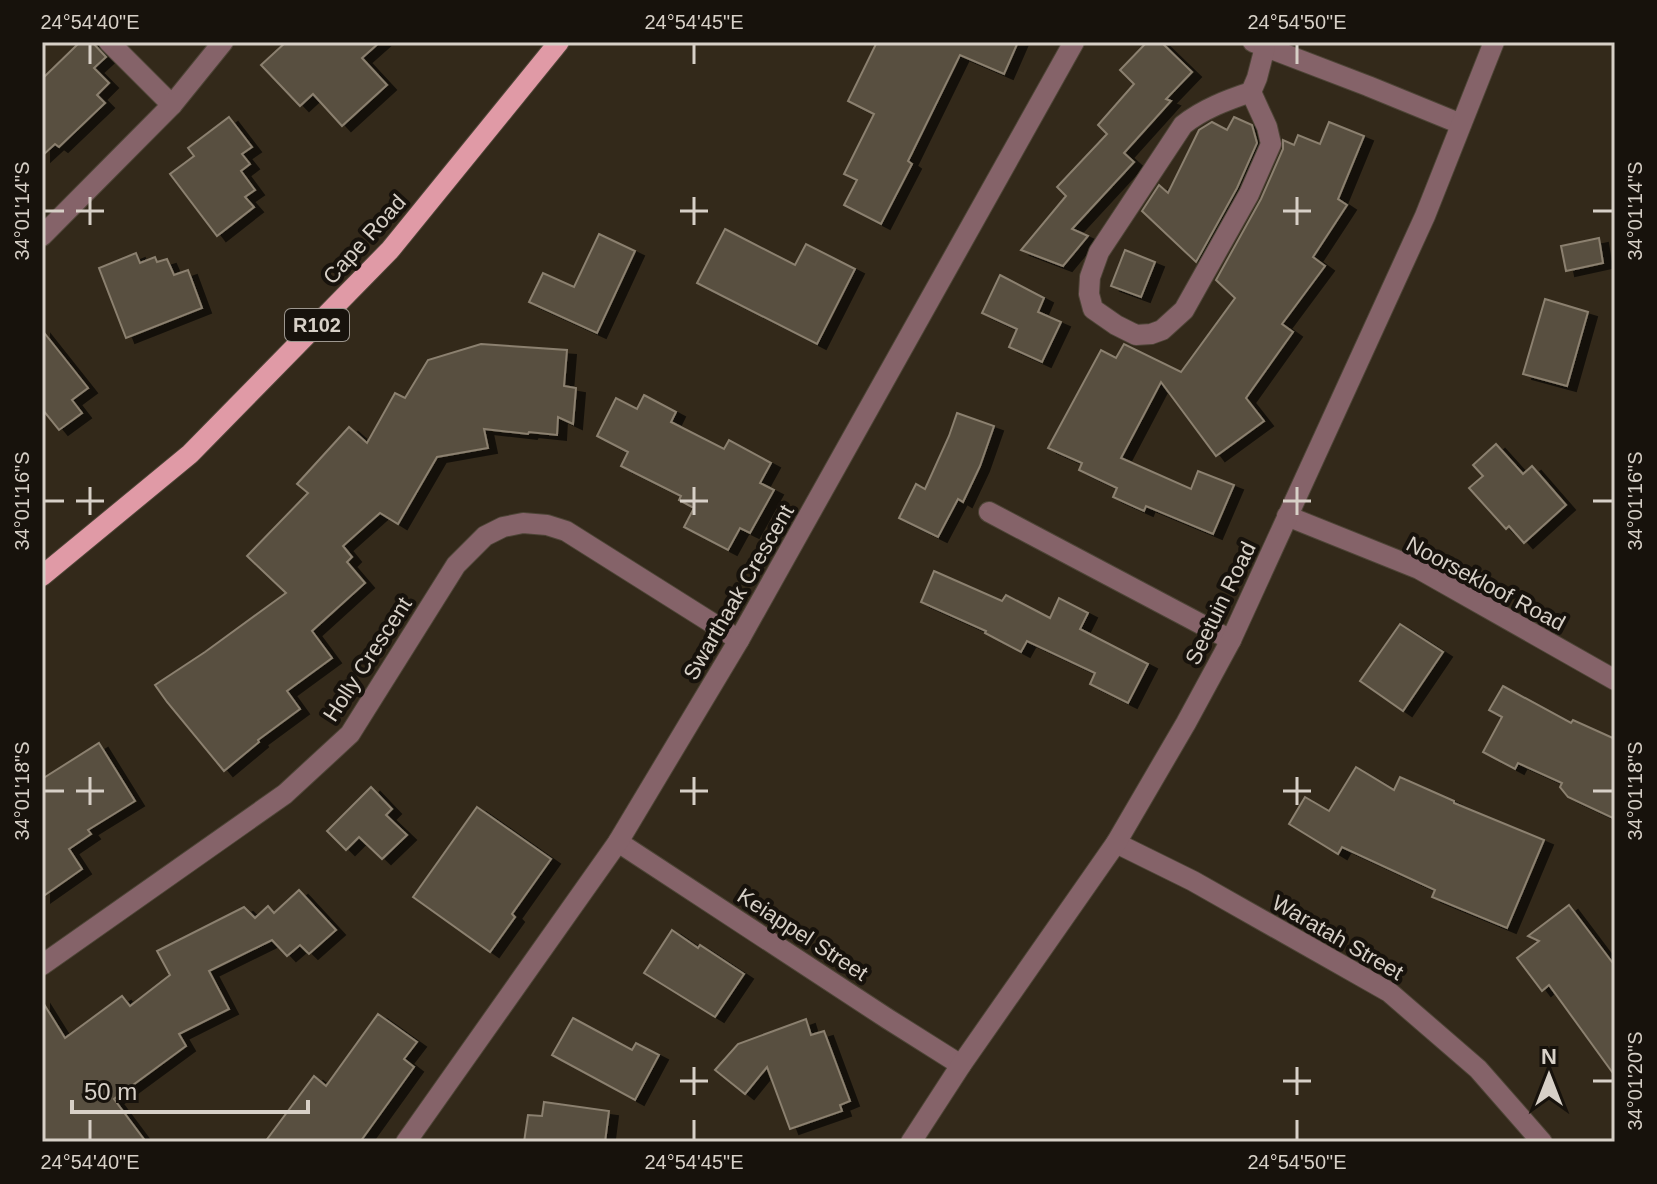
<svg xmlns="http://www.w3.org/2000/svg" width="1657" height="1184" font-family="Arial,sans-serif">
	<defs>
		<filter id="shadow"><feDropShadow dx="9" dy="5" stdDeviation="0" flood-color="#0009"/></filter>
	</defs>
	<rect width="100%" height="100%" fill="#33291a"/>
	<!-- building -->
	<g fill="#594f3f" stroke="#8b806f" stroke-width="2" filter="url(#shadow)">
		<path d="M 80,42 L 92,42 L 106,57 L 94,68 L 109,83 L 97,95 L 105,103 L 59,147 L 55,144 L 42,156 L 42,79 Z"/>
		<path d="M 286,42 L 380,42 L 362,58 L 387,85 L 342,126 L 313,94 L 300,106 L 261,65 Z"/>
		<path d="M 877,42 L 1018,42 L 1004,74 L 960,55 L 908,161 L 912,164 L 881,224 L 844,205 L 857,180 L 844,174 L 874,114 L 848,101 Z"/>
		<path d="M 1147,42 L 1161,42 L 1192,72 L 1166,99 L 1171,101 L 1124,153 L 1134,162 L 1072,229 L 1088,236 L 1063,266 L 1021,250 L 1066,196 L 1057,187 L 1107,134 L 1098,125 L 1134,84 L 1120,70 Z"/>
		<path d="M 229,117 L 252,147 L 242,154 L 250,164 L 241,171 L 255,190 L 245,197 L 254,207 L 217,236 L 170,174 L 194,156 L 188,148 Z"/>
		<path d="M 1234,117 L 1252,125 L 1257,143 L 1237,188 L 1196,262 L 1142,211 L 1159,185 L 1168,193 L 1199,130 L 1212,122 L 1227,130 Z"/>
		<path d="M 1329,122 L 1364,136 L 1338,199 L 1347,205 L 1313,257 L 1325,266 L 1282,324 L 1293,332 L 1246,398 L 1264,421 L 1216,456 L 1161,382 L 1121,458 L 1191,489 L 1198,471 L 1234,485 L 1213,534 L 1146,506 L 1144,511 L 1113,497 L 1117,488 L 1079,470 L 1082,463 L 1048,448 L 1101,350 L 1116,358 L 1124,344 L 1181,372 L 1235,298 L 1216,280 L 1261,199 L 1283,149 L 1283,140 L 1294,145 L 1298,135 L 1320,144 Z"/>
		<path d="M 725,229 L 795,265 L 806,244 L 855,269 L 817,344 L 697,283 Z"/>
		<path d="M 599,234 L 635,251 L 597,333 L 529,302 L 543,273 L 574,287 Z"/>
		<path d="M 1599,238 L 1603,263 L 1566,271 L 1561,246 Z"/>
		<path d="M 1125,250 L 1155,262 L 1141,297 L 1111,286 Z"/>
		<path d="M 136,253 L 140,263 L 155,257 L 157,262 L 167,259 L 174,275 L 188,270 L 202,308 L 126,338 L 99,268 Z"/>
		<path d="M 1000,275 L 1044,298 L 1038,312 L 1061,322 L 1042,362 L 1009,347 L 1017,329 L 982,313 Z"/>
		<path d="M 1545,299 L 1588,312 L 1567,386 L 1523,374 Z"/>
		<path d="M 42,330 L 88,388 L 72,400 L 82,413 L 59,430 L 42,409 Z"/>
		<path d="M 481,344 L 567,350 L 564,386 L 576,388 L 573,424 L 558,417 L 557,435 L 529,432 L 528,434 L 484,429 L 488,448 L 437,457 L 398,524 L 380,513 L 343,546 L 352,557 L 347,562 L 365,583 L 312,631 L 332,658 L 287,691 L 300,709 L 258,740 L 259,742 L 224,771 L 167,702 L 155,685 L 205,652 L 286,593 L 247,556 L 308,493 L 297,484 L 349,427 L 367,443 L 395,393 L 405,398 L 428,360 Z"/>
		<path d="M 644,395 L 676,412 L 671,422 L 724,449 L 729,440 L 771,463 L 760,483 L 774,490 L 750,533 L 740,528 L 728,550 L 684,527 L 694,508 L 679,500 L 681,496 L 621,466 L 628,452 L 597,436 L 616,398 L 637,409 Z"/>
		<path d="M 957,413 L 994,426 L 980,466 L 963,502 L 958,499 L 938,537 L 899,518 L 916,484 L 925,489 L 949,436 Z"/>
		<path d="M 1496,444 L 1523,474 L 1532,466 L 1566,505 L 1524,543 L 1509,526 L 1506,529 L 1469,488 L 1483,476 L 1473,465 Z"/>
		<path d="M 934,571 L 1002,601 L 1006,595 L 1050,618 L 1059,598 L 1088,613 L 1080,629 L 1148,664 L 1128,703 L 1090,684 L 1095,673 L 1027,641 L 1021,652 L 985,633 L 986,631 L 921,602 Z"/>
		<path d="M 1400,624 L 1443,652 L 1403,711 L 1360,681 Z"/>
		<path d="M 1503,686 L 1571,723 L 1573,720 L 1615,739 L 1615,819 L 1568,797 L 1560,787 L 1562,783 L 1518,763 L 1515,769 L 1483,752 L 1502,717 L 1489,710 Z"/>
		<path d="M 99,743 L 135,801 L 88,830 L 91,834 L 69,849 L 82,869 L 42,897 L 42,779 Z"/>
		<path d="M 1356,767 L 1394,790 L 1400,777 L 1454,801 L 1454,803 L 1544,840 L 1507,928 L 1432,897 L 1435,890 L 1342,847 L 1338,854 L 1289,824 L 1305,797 L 1329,811 Z"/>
		<path d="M 371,787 L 392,809 L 386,815 L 407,835 L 382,859 L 359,837 L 346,850 L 327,831 Z"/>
		<path d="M 477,807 L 551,859 L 512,914 L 515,917 L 490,952 L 413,897 Z"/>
		<path d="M 299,890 L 336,930 L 309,954 L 300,945 L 287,956 L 272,940 L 209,971 L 229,1009 L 179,1034 L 186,1046 L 114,1099 L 146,1142 L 42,1142 L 42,1001 L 65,1038 L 122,996 L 130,1006 L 170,975 L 157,951 L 244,907 L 255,918 L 268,906 L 274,913 Z"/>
		<path d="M 1569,905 L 1615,966 L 1615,1076 L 1549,985 L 1542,991 L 1517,958 L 1539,941 L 1528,936 Z"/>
		<path d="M 672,930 L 698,948 L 700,945 L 744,974 L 715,1017 L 644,973 Z"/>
		<path d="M 378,1014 L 417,1042 L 404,1059 L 414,1067 L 360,1142 L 265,1142 L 314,1076 L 326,1086 Z"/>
		<path d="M 573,1018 L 632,1050 L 636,1043 L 659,1055 L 635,1100 L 552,1055 Z"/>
		<path d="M 806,1019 L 811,1035 L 824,1031 L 850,1101 L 840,1105 L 842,1111 L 790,1129 L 767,1067 L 745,1094 L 715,1070 L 738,1044 Z"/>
		<path d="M 544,1102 L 609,1111 L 605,1142 L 524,1142 L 528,1115 L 542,1116 Z"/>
	</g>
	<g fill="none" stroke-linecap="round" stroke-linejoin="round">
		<defs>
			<g id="minor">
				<path d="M 109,42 L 172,105"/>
				<path d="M 1253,42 L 1368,86 L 1461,124"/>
				<path d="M 1251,92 L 1267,127 L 1271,144 L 1249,194 L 1184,310 L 1162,330 L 1151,334 L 1136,335 L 1116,325 L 1093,309 L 1089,294 L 1090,277 L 1099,252 L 1183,125 C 1203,109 1227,100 1251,92 L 1257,78 L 1265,47"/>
				<path d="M 42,236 L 172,105 L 223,42"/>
				<path d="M 989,512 L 1231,640"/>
				<path d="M 1287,516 L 1419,569 L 1615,680"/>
				<path d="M 618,842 L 888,1019 L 961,1065"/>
				<path d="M 1116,843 L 1193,881 L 1389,992 L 1478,1069 L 1542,1142"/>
				<path d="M 42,965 L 285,794 L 350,734 L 456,565 L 485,536 L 503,527 L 523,523 L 547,525 L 566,531 L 739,640"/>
				<path d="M 406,1142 L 618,842 L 739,640 L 1074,42"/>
				<path d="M 911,1142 L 961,1065 L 1116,843 L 1186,723 L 1231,640 L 1425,216 L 1494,42"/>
			</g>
			<path id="major" d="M 42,576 L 190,454 L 390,250 L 559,42"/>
		</defs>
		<!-- minor casing -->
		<use href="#minor" stroke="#4d4436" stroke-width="22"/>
		<!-- major casing -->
		<use href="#major" stroke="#4d4436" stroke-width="22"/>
		<!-- minor -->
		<use href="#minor" stroke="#856369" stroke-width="20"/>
		<!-- major -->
		<use href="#major" stroke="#e09aa6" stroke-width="20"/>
	</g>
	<!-- ticks -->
	<path fill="none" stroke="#d7d0c7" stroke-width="3" d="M 90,44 L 90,64M 694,44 L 694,64M 1297,44 L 1297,64M 90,197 L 90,225M 694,197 L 694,225M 1297,197 L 1297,225M 44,211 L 64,211M 76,211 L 104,211M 680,211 L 708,211M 1283,211 L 1311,211M 1593,211 L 1613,211M 90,487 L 90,515M 694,487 L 694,515M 1297,487 L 1297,515M 44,501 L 64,501M 76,501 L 104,501M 680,501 L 708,501M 1283,501 L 1311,501M 1593,501 L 1613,501M 90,777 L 90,805M 694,777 L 694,805M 1297,777 L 1297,805M 44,791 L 64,791M 76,791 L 104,791M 680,791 L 708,791M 1283,791 L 1311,791M 1593,791 L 1613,791M 694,1067 L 694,1095M 1297,1067 L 1297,1095M 680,1081 L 708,1081M 1283,1081 L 1311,1081M 1593,1081 L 1613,1081M 90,1120 L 90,1140M 694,1120 L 694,1140M 1297,1120 L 1297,1140"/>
	<g text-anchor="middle" stroke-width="8" stroke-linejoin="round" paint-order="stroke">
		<!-- shield labels -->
		<rect fill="#17120c" stroke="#9d978f" stroke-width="2" x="285" y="309" width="64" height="32" rx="6"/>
		<g font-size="20" font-weight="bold" fill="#d7d0c7">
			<text x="317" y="332">R102</text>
		</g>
		<!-- street labels -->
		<g font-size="22" fill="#d7d0c7" stroke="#17120c">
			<text transform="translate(364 239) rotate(-48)" y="8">Cape Road</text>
			<text transform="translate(1486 583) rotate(28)" y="8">Noorsekloof Road</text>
			<text transform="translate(738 592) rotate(-60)" y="8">Swarthaak Crescent</text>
			<text transform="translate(1220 603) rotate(-64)" y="8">Seetuin Road</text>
			<text transform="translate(367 659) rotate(-57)" y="8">Holly Crescent</text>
			<text transform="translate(803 934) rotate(33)" y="8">Keiappel Street</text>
			<text transform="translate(1338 937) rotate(30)" y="8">Waratah Street</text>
		</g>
	</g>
	<!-- border -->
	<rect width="1657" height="1184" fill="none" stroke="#17120c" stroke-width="88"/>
	<!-- north arrow -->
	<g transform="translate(1549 1076)" stroke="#17120c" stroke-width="6" paint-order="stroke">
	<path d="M0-6L14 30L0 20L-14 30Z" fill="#d7d0c7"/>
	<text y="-12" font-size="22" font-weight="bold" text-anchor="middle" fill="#d7d0c7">N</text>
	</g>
	<!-- scale -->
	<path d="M72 1100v12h236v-12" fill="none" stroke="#d7d0c7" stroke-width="4"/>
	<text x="84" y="1100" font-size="24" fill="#d7d0c7" stroke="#17120c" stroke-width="6" paint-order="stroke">50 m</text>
	<rect x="44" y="44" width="1569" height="1096" fill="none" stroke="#d7d0c7" stroke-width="3"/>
	<g font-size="20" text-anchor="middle" fill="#d7d0c7">
		<text x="90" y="29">24°54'40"E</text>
		<text x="694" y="29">24°54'45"E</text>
		<text x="1297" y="29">24°54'50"E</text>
		<text transform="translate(22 211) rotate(-90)" y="7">34°01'14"S</text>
		<text transform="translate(1635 211) rotate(-90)" y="7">34°01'14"S</text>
		<text transform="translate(22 501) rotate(-90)" y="7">34°01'16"S</text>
		<text transform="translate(1635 501) rotate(-90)" y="7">34°01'16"S</text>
		<text transform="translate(22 791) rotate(-90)" y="7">34°01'18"S</text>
		<text transform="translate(1635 791) rotate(-90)" y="7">34°01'18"S</text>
		<text transform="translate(1635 1081) rotate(-90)" y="7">34°01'20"S</text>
		<text x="90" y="1169">24°54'40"E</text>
		<text x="694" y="1169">24°54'45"E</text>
		<text x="1297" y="1169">24°54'50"E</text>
	</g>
</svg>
